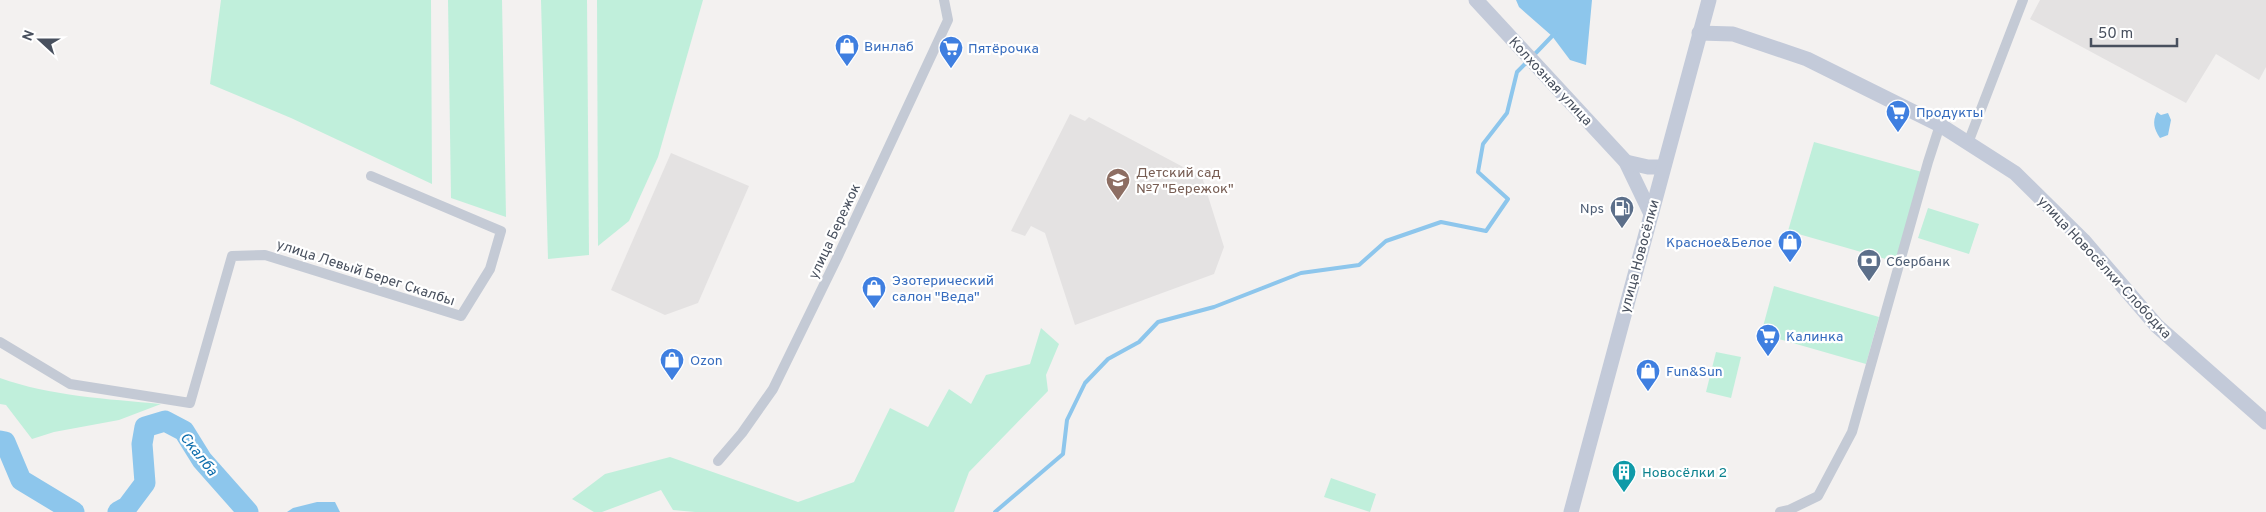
<svg xmlns="http://www.w3.org/2000/svg" width="2266" height="512" font-family="Overpass,sans-serif">
	<rect width="100%" height="100%" fill="#f3f1f0"/>
	<!-- education -->
	<g fill="#e4e2e2">
		<path d="M 2040,0 L 2266,0 L 2266,67 L 2259,80 L 2216,54 L 2186,103 L 2030,19 Z"/>
		<path d="M 1070,114 L 1085,121 L 1089,117 L 1202,177 L 1224,247 L 1214,274 L 1075,325 L 1045,233 L 1031,226 L 1025,236 L 1011,231 Z"/>
		<path d="M 671,153 L 749,186 L 698,303 L 665,315 L 611,290 Z"/>
	</g>
	<!-- green -->
	<g fill="#c0efdb">
		<path d="M 221,0 L 431,0 L 432,184 L 291,118 L 210,84 Z"/>
		<path d="M 448,0 L 502,0 L 506,217 L 451,198 Z"/>
		<path d="M 541,0 L 587,0 L 589,255 L 548,259 Z"/>
		<path d="M 597,0 L 703,0 L 658,157 L 629,221 L 598,246 Z"/>
		<path d="M 1814,142 L 1922,172 L 1896,262 L 1788,231 Z"/>
		<path d="M 1928,208 L 1979,224 L 1969,254 L 1918,238 Z"/>
		<path d="M 1774,286 L 1879,317 L 1866,364 L 1761,334 Z"/>
		<path d="M 1041,328 L 1059,344 L 1046,375 L 1048,391 L 969,472 L 954,512 L 695,512 L 673,510 L 661,490 L 602,512 L 594,512 L 572,499 L 605,474 L 670,457 L 798,502 L 854,482 L 890,408 L 928,427 L 949,389 L 971,404 L 986,375 L 1030,364 Z"/>
		<path d="M 1716,352 L 1741,357 L 1731,398 L 1706,392 Z"/>
		<path d="M 0,378 C 50,396 108,399 161,404 L 119,420 L 54,432 L 32,439 L 6,405 L 0,404 Z"/>
		<path d="M 1331,478 L 1376,494 L 1370,512 L 1324,497 Z"/>
	</g>
	<!-- water -->
	<g fill="#8dc6ec">
		<path d="M 1516,0 L 1592,0 L 1586,65 L 1570,60 L 1552,36 L 1519,7 Z"/>
		<path d="M 2157,112 L 2161,115 L 2168,113 L 2171,120 L 2168,135 L 2160,138 C 2154,129 2152,122 2157,112 Z"/>
		<path d="M 317,502 L 335,502 L 340,512 L 287,512 L 293,508 Z"/>
	</g>
	<g fill="none" stroke-linecap="round" stroke-linejoin="round">
		<!-- stream -->
		<g stroke="#8dc6ec" stroke-width="4">
			<path d="M 1532,57 L 1555,33"/>
			<path d="M 995,512 L 1063,454 L 1067,420 L 1085,383 L 1108,359 L 1139,342 L 1158,322 L 1214,307 L 1301,273 L 1359,265 L 1386,241 L 1441,222 L 1486,231 L 1508,199 L 1478,172 L 1483,144 L 1507,113 L 1517,72 L 1527,62"/>
		</g>
		<!-- river -->
		<g stroke="#8dc6ec" stroke-width="21">
			<path d="M 0,441 L 5,442 L 21,480 L 74,512"/>
			<path d="M 118,512 L 127,507 L 145,483 L 142,444 L 145,427 L 165,421 L 184,431 L 202,460 L 248,512"/>
		</g>
		<!-- street -->
		<g stroke="#c4cad5" stroke-width="10">
			<path d="M 1968,143 L 2023,0"/>
			<path d="M 0,342 L 70,384 L 190,403 L 232,256 L 265,255 L 461,316 L 490,269 L 501,231 L 371,176"/>
			<path d="M 718,461 L 742,433 L 773,389 L 838,256 L 948,20 L 944,0"/>
			<path d="M 1780,512 L 1789,510 L 1818,496 L 1852,432 L 1928,162 L 1940,125"/>
		</g>
		<!-- secondary -->
		<g stroke="#c3cad9" stroke-width="15">
			<path d="M 1476,0 L 1626,162 L 1651,214"/>
			<path d="M 1699,33 L 1733,34 L 1807,59 L 1940,125 L 2015,173 L 2083,240 L 2157,326 L 2266,422"/>
			<path d="M 1626,162 L 1648,167 L 1663,167"/>
			<path d="M 1571,512 L 1709,0"/>
		</g>
	</g>
	<!-- icons -->
	<defs>
		<symbol id="shop-pin" viewBox="-11 -11 22 30"><path d="M0 17L-7.5 6A9.5 9.5 0 1 1 7.5 6Z" fill="#3f7fe0" stroke="#fff"/><path d="M-5-2.5h2.3a2.7 3.5 0 0 1 5.4 0H5L5.5 6h-11ZM-1.5-2.5h3a1.5 2.3 0 0 0-3 0Z" fill="#fff"/></symbol>
		<symbol id="supermarket-pin" viewBox="-11 -11 22 30"><path d="M0 17L-7.5 6A9.5 9.5 0 1 1 7.5 6Z" fill="#3f7fe0" stroke="#fff"/><path d="M-6-5.5h2.5l.6 2H6L4.5 2H-2.5L-4.4-4H-6ZM-1.5 3.2a1.3 1.3 0 1 0 .1 0ZM3 3.2a1.3 1.3 0 1 0 .1 0Z" fill="#fff"/></symbol>
		<symbol id="school-pin" viewBox="-11 -11 22 30"><path d="M0 17L-7.5 6A9.5 9.5 0 1 1 7.5 6Z" fill="#8d6e63" stroke="#fff"/><path d="M0-5L7-2L0 1L-7-2ZM-4 1L0 2.5L4 1V4Q0 6-4 4Z" fill="#fff"/></symbol>
		<symbol id="fuel-pin" viewBox="-11 -11 22 30"><path d="M0 17L-7.5 6A9.5 9.5 0 1 1 7.5 6Z" fill="#5c6f8a" stroke="#fff"/><path d="M-5.5-6h7V0h2V4h1.3V-2.5L3-4.5l.8-.8L6-3V5H2.5V1h-1V6h-7ZM-4.2-4.7v3.2H.2V-4.7Z" fill="#fff"/></symbol>
		<symbol id="bank-pin" viewBox="-11 -11 22 30"><path d="M0 17L-7.5 6A9.5 9.5 0 1 1 7.5 6Z" fill="#5c6f8a" stroke="#fff"/><path d="M-6-4H6V4H-6ZM0-2.3a2.3 2.3 0 1 0 0 4.6a2.3 2.3 0 1 0 0-4.6Z" fill="#fff"/></symbol>
		<symbol id="building-pin" viewBox="-11 -11 22 30"><path d="M0 17L-7.5 6A9.5 9.5 0 1 1 7.5 6Z" fill="#0f9aa8" stroke="#fff"/><path d="M-4-6H4V6H1V3H-1V6H-4ZM-2.5-4.3h1.7v1.8h-1.7ZM.8-4.3h1.7v1.8H.8ZM-2.5-1h1.7V.8h-1.7ZM.8-1h1.7V.8H.8Z" fill="#fff"/></symbol>
	</defs>
	<g fill-rule="evenodd">
		<use href="#shop-pin" x="833" y="32" width="28" height="38"/>
		<use href="#supermarket-pin" x="937" y="34" width="28" height="38"/>
		<use href="#supermarket-pin" x="1884" y="98" width="28" height="38"/>
		<use href="#school-pin" x="1104" y="166" width="28" height="38"/>
		<use href="#fuel-pin" x="1608" y="194" width="28" height="38"/>
		<use href="#shop-pin" x="1776" y="228" width="28" height="38"/>
		<use href="#bank-pin" x="1855" y="247" width="28" height="38"/>
		<use href="#shop-pin" x="860" y="274" width="28" height="38"/>
		<use href="#supermarket-pin" x="1754" y="322" width="28" height="38"/>
		<use href="#shop-pin" x="658" y="346" width="28" height="38"/>
		<use href="#shop-pin" x="1634" y="357" width="28" height="38"/>
		<use href="#building-pin" x="1610" y="458" width="28" height="38"/>
	</g>
	<g text-anchor="middle" stroke-width="4.5" stroke-linejoin="round" paint-order="stroke">
		<!-- shop labels -->
		<g font-size="14" fill="#366cbe" stroke="#fff" text-anchor="start">
			<text x="864" y="51">Винлаб</text>
			<text x="968" y="53">Пятёрочка</text>
			<text x="1916" y="117">Продукты</text>
			<text x="1772" y="247" text-anchor="end">Красное&amp;Белое</text>
			<text x="892" y="285">Эзотерический<tspan x="892" dy="16">салон "Веда"</tspan></text>
			<text x="1786" y="341">Калинка</text>
			<text x="690" y="365">Ozon</text>
			<text x="1666" y="376">Fun&amp;Sun</text>
		</g>
		<!-- street labels -->
		<g font-size="14" fill="#48505e" stroke="#fff">
			<text transform="translate(1551 81) rotate(47)" y="5">Колхозная улица</text>
			<text transform="translate(834 231) rotate(-65)" y="5">улица Бережок</text>
			<text transform="translate(1639 256) rotate(-75)" y="5">улица Новосёлки</text>
			<text transform="translate(2105 267) rotate(47)" y="5">улица Новосёлки-Слободка</text>
			<text transform="translate(366 272) rotate(18)" y="5">улица Левый Берег Скалбы</text>
		</g>
		<!-- education labels -->
		<g font-size="14" fill="#785e54" stroke="#fff" text-anchor="start">
			<text x="1136" y="177">Детский сад<tspan x="1136" dy="16">№7 "Бережок"</tspan></text>
		</g>
		<!-- service labels -->
		<g font-size="14" fill="#4e5e75" stroke="#fff" text-anchor="end">
			<text x="1604" y="213">Nps</text>
			<text x="1886" y="266" text-anchor="start">Сбербанк</text>
		</g>
		<!-- culture labels -->
		<g font-size="14" fill="#0d838f" stroke="#fff" text-anchor="start">
			<text x="1642" y="477">Новосёлки 2</text>
		</g>
		<!-- water labels -->
		<g font-size="15" font-style="italic" fill="#0d6dac" stroke="#fff">
			<text transform="translate(199 454) rotate(52)" y="5">Скалба</text>
		</g>
	</g>
	<!-- north arrow -->
	<g transform="translate(40 40) rotate(291)" stroke="#ffffff" stroke-width="4" paint-order="stroke">
	<path d="M0-4L9 19L0 12L-9 19Z" fill="#48505e"/>
	<text y="-8" font-size="14" font-weight="bold" text-anchor="middle" fill="#48505e">N</text>
	</g>
	<!-- scale -->
	<path d="M2091 38v8h86v-8" fill="none" stroke="#48505e" stroke-width="2.5"/>
	<text x="2098" y="38" font-size="15" fill="#48505e" stroke="#ffffff" stroke-width="4" paint-order="stroke">50 m</text>
</svg>
